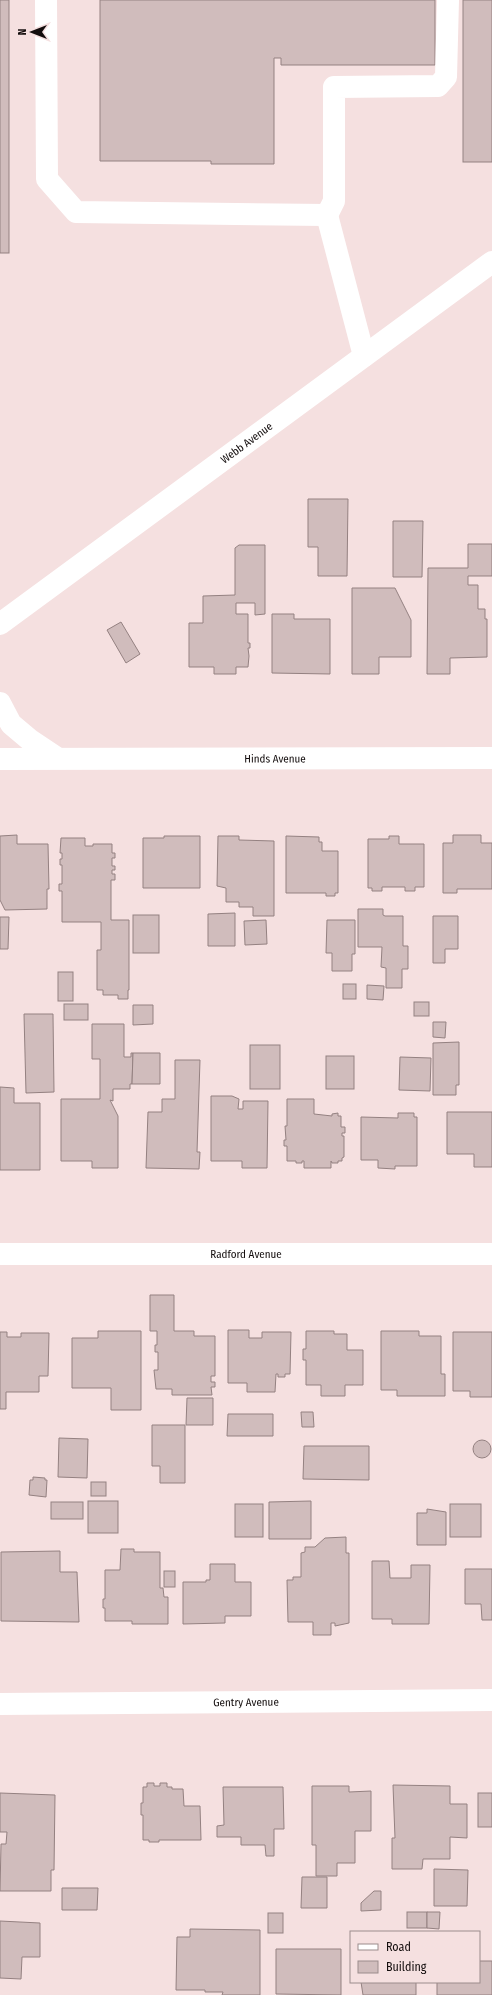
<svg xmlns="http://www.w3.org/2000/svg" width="492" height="1995" font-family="'Fira Sans Condensed',sans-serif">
	<rect width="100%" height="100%" fill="#f5e0e0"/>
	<!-- building -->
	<g fill="#d0bcbc" stroke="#948181">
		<rect x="0" y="0" width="9" height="253"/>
		<path d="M 100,0 L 435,0 L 435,65 L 281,65 L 281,58 L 274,58 L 274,164 L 211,164 L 211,161 L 100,161 Z"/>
		<rect x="463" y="0" width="29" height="162"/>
		<path d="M 308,499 L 348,499 L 347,576 L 318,576 L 318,547 L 308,547 Z"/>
		<path d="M 393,521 L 423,521 L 422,577 L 393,577 Z"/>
		<path d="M 468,544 L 492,544 L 492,576 L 468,576 L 468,585 L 478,585 L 478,609 L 485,609 L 485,619 L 487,619 L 487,657 L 450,658 L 450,674 L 427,674 L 428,568 L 468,568 Z"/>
		<path d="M 239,545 L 265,545 L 265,614 L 255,615 L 255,603 L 236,603 L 236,614 L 248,614 L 248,643 L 250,643 L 250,648 L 248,648 L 249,656 L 248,667 L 236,667 L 236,674 L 214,674 L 214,667 L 189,667 L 189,623 L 203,623 L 203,596 L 235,595 L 235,548 Z"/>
		<path d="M 352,588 L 395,588 L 411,620 L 411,657 L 379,657 L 379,674 L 352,674 Z"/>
		<path d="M 272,614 L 294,614 L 294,619 L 330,619 L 330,674 L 272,673 Z"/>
		<path d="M 121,622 L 140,654 L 126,663 L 107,630 Z"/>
		<path d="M 17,835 L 17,844 L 48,844 L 49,889 L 47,889 L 47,909 L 5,910 L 0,900 L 0,836 Z"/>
		<path d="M 453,835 L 481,835 L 481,843 L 492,843 L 492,889 L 457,889 L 457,893 L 443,893 L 443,843 L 453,843 Z"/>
		<path d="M 164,836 L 200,836 L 200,888 L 143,888 L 143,838 L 164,838 Z"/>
		<path d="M 218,836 L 239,836 L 239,840 L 274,841 L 274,916 L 253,916 L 253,907 L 239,907 L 239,902 L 226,902 L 226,888 L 217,886 Z"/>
		<path d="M 286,836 L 319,837 L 319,842 L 322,842 L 322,851 L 338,851 L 338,893 L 335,893 L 335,896 L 326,896 L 326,893 L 286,893 Z"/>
		<path d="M 389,836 L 399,836 L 399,844 L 424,844 L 424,887 L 415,887 L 415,891 L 405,891 L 405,887 L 382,887 L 382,891 L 372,891 L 372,888 L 368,888 L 368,839 L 389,839 Z"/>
		<path d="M 61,838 L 85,838 L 85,846 L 93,846 L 93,844 L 112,844 L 112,853 L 115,853 L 115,858 L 112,858 L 112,866 L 115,866 L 115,870 L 112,870 L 112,874 L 115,874 L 115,880 L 111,880 L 111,920 L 129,920 L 129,990 L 128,990 L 128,999 L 118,999 L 118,995 L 103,995 L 103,990 L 97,990 L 97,950 L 101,950 L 101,922 L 62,922 L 62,891 L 59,891 L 59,884 L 62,884 L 62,865 L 60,865 L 60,859 L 62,859 L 62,853 L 60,853 Z"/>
		<path d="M 358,909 L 383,909 L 383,915 L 385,916 L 403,916 L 403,946 L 408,946 L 408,969 L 402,969 L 402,988 L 386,988 L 386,968 L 381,967 L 382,947 L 358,947 Z"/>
		<path d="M 235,913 L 235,946 L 208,946 L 208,914 Z"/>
		<rect x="133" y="915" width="26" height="38"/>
		<path d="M 433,916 L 458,916 L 458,949 L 445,949 L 445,963 L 433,963 Z"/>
		<path d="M 0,917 L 9,917 L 8,949 L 0,949 Z"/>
		<path d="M 266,920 L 267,944 L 245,945 L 244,921 Z"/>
		<path d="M 327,920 L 355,920 L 355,954 L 352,954 L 352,971 L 332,971 L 332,953 L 326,953 Z"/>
		<rect x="58" y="972" width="15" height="29"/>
		<rect x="343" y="984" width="13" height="15"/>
		<path d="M 367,985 L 384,986 L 383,1000 L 367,999 Z"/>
		<rect x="414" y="1002" width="15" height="14"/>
		<rect x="64" y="1004" width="24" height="16"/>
		<path d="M 133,1005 L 153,1005 L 153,1024 L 133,1025 Z"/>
		<path d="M 24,1014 L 53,1014 L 54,1092 L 26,1093 Z"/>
		<path d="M 433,1022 L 446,1022 L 445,1038 L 433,1037 Z"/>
		<path d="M 92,1024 L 124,1024 L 124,1057 L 131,1057 L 131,1053 L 133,1053 L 132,1084 L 130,1084 L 130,1089 L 113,1089 L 113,1101 L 110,1100 L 118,1116 L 118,1168 L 92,1168 L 92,1161 L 61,1161 L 61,1099 L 100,1099 L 100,1059 L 92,1059 Z"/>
		<path d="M 459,1042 L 459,1085 L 456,1085 L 456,1095 L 433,1095 L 433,1043 Z"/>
		<rect x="250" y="1045" width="30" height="44"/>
		<path d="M 133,1053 L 160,1053 L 160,1084 L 132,1084 Z"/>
		<rect x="326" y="1056" width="28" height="33"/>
		<path d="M 400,1057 L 431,1058 L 430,1091 L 399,1090 Z"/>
		<path d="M 175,1060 L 200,1060 L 197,1152 L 200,1152 L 199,1169 L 146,1168 L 148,1112 L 162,1112 L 162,1099 L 175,1099 Z"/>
		<path d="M 0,1087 L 14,1088 L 14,1103 L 40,1103 L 40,1170 L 0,1170 Z"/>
		<path d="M 211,1096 L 232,1096 L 239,1099 L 238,1109 L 243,1109 L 243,1101 L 268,1101 L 267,1168 L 242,1168 L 242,1161 L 211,1161 Z"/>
		<path d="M 287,1099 L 314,1099 L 314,1114 L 332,1116 L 332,1114 L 338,1113 L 338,1116 L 341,1116 L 341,1127 L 345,1127 L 345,1133 L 342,1133 L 342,1136 L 344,1136 L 344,1157 L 342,1158 L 342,1161 L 338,1161 L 338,1163 L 332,1163 L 331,1161 L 331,1168 L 304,1168 L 304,1161 L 302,1161 L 302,1163 L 296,1163 L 296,1161 L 287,1161 L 287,1146 L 284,1146 L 284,1140 L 286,1140 L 285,1126 L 287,1126 Z"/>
		<path d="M 447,1112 L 492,1112 L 492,1167 L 474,1167 L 474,1154 L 447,1154 Z"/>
		<path d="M 398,1113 L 414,1113 L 414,1117 L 417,1117 L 417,1166 L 395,1166 L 395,1169 L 378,1168 L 378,1160 L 361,1160 L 361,1117 L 398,1118 Z"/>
		<path d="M 150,1295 L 174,1295 L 174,1331 L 194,1331 L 194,1336 L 215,1336 L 215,1376 L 211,1376 L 211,1382 L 215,1382 L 215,1387 L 211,1387 L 212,1395 L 172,1395 L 172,1389 L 156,1389 L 154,1370 L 158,1370 L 158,1352 L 155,1352 L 155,1345 L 157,1345 L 157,1331 L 150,1331 Z"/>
		<path d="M 228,1330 L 249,1330 L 249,1338 L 262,1338 L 262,1332 L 291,1332 L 290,1374 L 285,1374 L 285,1377 L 278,1377 L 278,1374 L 276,1374 L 275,1392 L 247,1392 L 247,1383 L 228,1383 Z"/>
		<path d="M 98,1331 L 141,1331 L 141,1410 L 111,1410 L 111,1388 L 72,1388 L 72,1338 L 98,1338 Z"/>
		<path d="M 306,1331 L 334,1331 L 334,1334 L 347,1334 L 347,1350 L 363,1350 L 363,1385 L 345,1385 L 345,1396 L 321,1396 L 321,1385 L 306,1385 L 306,1360 L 303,1360 L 303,1349 L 306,1349 Z"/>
		<path d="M 381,1331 L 419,1331 L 419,1336 L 441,1336 L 441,1374 L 445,1374 L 445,1396 L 397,1396 L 397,1390 L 381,1390 Z"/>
		<path d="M 0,1332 L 7,1332 L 7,1337 L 21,1337 L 21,1333 L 49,1333 L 48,1376 L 39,1376 L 39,1392 L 6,1392 L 6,1409 L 0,1409 Z"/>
		<path d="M 453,1332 L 492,1332 L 492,1397 L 470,1397 L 470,1391 L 453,1391 Z"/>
		<path d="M 187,1398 L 213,1398 L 213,1425 L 186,1425 Z"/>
		<path d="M 301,1412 L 313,1412 L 314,1427 L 302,1427 Z"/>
		<path d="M 228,1414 L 273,1414 L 273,1436 L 227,1436 Z"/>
		<path d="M 152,1425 L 185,1425 L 185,1483 L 160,1483 L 160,1466 L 152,1466 Z"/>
		<path d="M 59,1438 L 88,1439 L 87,1478 L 58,1477 Z"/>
		<circle cx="482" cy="1449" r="9"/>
		<path d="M 304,1446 L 369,1446 L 369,1480 L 303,1479 Z"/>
		<path d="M 33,1477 L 45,1478 L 45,1480 L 47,1480 L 46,1497 L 29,1495 L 30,1480 L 33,1480 Z"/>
		<rect x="91" y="1482" width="15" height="14"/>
		<rect x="88" y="1501" width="30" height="32"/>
		<path d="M 311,1501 L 311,1539 L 269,1539 L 269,1502 Z"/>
		<rect x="51" y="1502" width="32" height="17"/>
		<rect x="235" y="1504" width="28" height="33"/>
		<rect x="450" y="1504" width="31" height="33"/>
		<path d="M 427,1509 L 446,1512 L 446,1545 L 417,1545 L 417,1513 L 427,1513 Z"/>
		<path d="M 346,1537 L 346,1553 L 349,1553 L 349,1623 L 335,1626 L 335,1623 L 331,1623 L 331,1635 L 313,1635 L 313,1622 L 288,1622 L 287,1580 L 293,1580 L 293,1577 L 301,1577 L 301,1553 L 305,1552 L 305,1547 L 315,1547 L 325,1538 Z"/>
		<path d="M 121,1549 L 134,1549 L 134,1552 L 160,1552 L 160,1588 L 163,1588 L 164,1597 L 168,1597 L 168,1624 L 132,1624 L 132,1621 L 105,1621 L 105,1608 L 103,1608 L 103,1599 L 105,1599 L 105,1570 L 120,1570 Z"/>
		<path d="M 60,1551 L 60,1572 L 77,1572 L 79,1622 L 1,1621 L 1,1552 Z"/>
		<path d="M 372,1561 L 389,1561 L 390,1578 L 411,1578 L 411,1565 L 430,1565 L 429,1624 L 392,1624 L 392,1619 L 372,1619 Z"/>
		<path d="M 210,1564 L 235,1564 L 235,1582 L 251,1582 L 251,1616 L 225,1616 L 225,1623 L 183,1624 L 183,1582 L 206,1582 L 206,1580 L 210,1580 Z"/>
		<path d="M 465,1569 L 492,1569 L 492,1620 L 482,1620 L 481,1604 L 465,1604 Z"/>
		<rect x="164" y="1571" width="11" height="16"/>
		<path d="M 147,1783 L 154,1783 L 154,1786 L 160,1786 L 160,1783 L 167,1783 L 167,1787 L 172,1787 L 172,1789 L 183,1789 L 184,1806 L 200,1806 L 201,1840 L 159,1840 L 159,1842 L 149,1842 L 149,1840 L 143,1840 L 143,1815 L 141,1815 L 141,1803 L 143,1803 L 143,1787 L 147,1787 Z"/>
		<path d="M 393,1785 L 450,1786 L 450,1804 L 467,1804 L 467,1838 L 450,1837 L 450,1859 L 423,1859 L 422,1869 L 392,1869 L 392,1838 L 395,1838 Z"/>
		<path d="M 312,1786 L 349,1786 L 349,1792 L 371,1791 L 371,1831 L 355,1831 L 355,1863 L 337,1863 L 337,1876 L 316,1876 L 316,1845 L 312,1845 Z"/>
		<path d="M 223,1787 L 283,1787 L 284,1829 L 274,1829 L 274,1856 L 266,1856 L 265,1845 L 241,1845 L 241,1837 L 217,1837 L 217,1826 L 224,1825 Z"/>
		<path d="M 0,1793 L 55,1795 L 54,1870 L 51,1870 L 51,1891 L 0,1891 L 1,1844 L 6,1844 L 7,1832 L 0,1832 Z"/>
		<rect x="478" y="1793" width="14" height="34"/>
		<path d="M 434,1869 L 468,1870 L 467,1906 L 434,1906 Z"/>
		<path d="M 302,1877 L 327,1877 L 327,1908 L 301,1908 Z"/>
		<path d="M 62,1888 L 98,1888 L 97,1910 L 62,1910 Z"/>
		<path d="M 374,1891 L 381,1891 L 381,1910 L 361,1911 L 361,1903 Z"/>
		<rect x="407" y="1912" width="20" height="16"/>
		<path d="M 427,1912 L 440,1912 L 439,1929 L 427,1928 Z"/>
		<rect x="268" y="1913" width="15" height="20"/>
		<path d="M 0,1921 L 40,1923 L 40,1957 L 22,1957 L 21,1979 L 0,1978 Z"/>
		<path d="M 190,1929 L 260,1930 L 260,1995 L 222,1995 L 223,1992 L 205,1992 L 205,1990 L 176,1990 L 177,1937 L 190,1937 Z"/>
		<path d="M 276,1949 L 341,1949 L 341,1995 L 276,1994 Z"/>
		<path d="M 479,1961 L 492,1961 L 492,1995 L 437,1995 L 437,1982 L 479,1982 Z"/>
		<path d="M 361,1982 L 416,1982 L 416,1995 L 363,1995 Z"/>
	</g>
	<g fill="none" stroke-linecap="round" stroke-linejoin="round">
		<!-- minor -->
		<g stroke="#fff" stroke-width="22">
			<path d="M 46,0 L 47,179 L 76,212 L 327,215 L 334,201 L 334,87 L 438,86 L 446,77 L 448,0"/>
			<path d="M 327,215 L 364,356"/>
			<path id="s1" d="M 0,624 L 492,262"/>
			<path d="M 0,703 L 11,724 L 30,740 L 57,758"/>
			<path id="s2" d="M 0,759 L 492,758"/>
			<path id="s3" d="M 0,1254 L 492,1254"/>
			<path id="s4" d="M 0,1704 L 492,1700"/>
		</g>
	</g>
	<g text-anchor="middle" stroke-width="4" stroke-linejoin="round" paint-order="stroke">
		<!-- street labels -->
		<g font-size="11" fill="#130d0d" stroke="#f5e0e0">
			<text dy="4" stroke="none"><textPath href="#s1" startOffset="306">Webb Avenue</textPath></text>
			<text dy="4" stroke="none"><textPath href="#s2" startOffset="275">Hinds Avenue</textPath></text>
			<text dy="4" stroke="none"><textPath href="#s3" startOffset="246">Radford Avenue</textPath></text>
			<text dy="4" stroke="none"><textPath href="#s4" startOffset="246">Gentry Avenue</textPath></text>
		</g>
	</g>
	<!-- legend -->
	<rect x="350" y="1931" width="130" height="52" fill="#f5e0e0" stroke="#9b8c8c"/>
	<rect x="358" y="1944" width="20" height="6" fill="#ffffff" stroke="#9b8c8c"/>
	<text x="386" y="1951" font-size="12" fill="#130d0d">Road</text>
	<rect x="358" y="1961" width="20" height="12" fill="#d0bcbc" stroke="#9b8c8c"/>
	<text x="386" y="1971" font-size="12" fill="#130d0d">Building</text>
	<!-- north arrow -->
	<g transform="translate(32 32) rotate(270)" stroke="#f5e0e0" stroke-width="3" paint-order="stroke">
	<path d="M0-3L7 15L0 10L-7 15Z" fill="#130d0d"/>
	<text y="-6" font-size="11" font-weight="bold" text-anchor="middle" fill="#130d0d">N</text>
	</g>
</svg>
